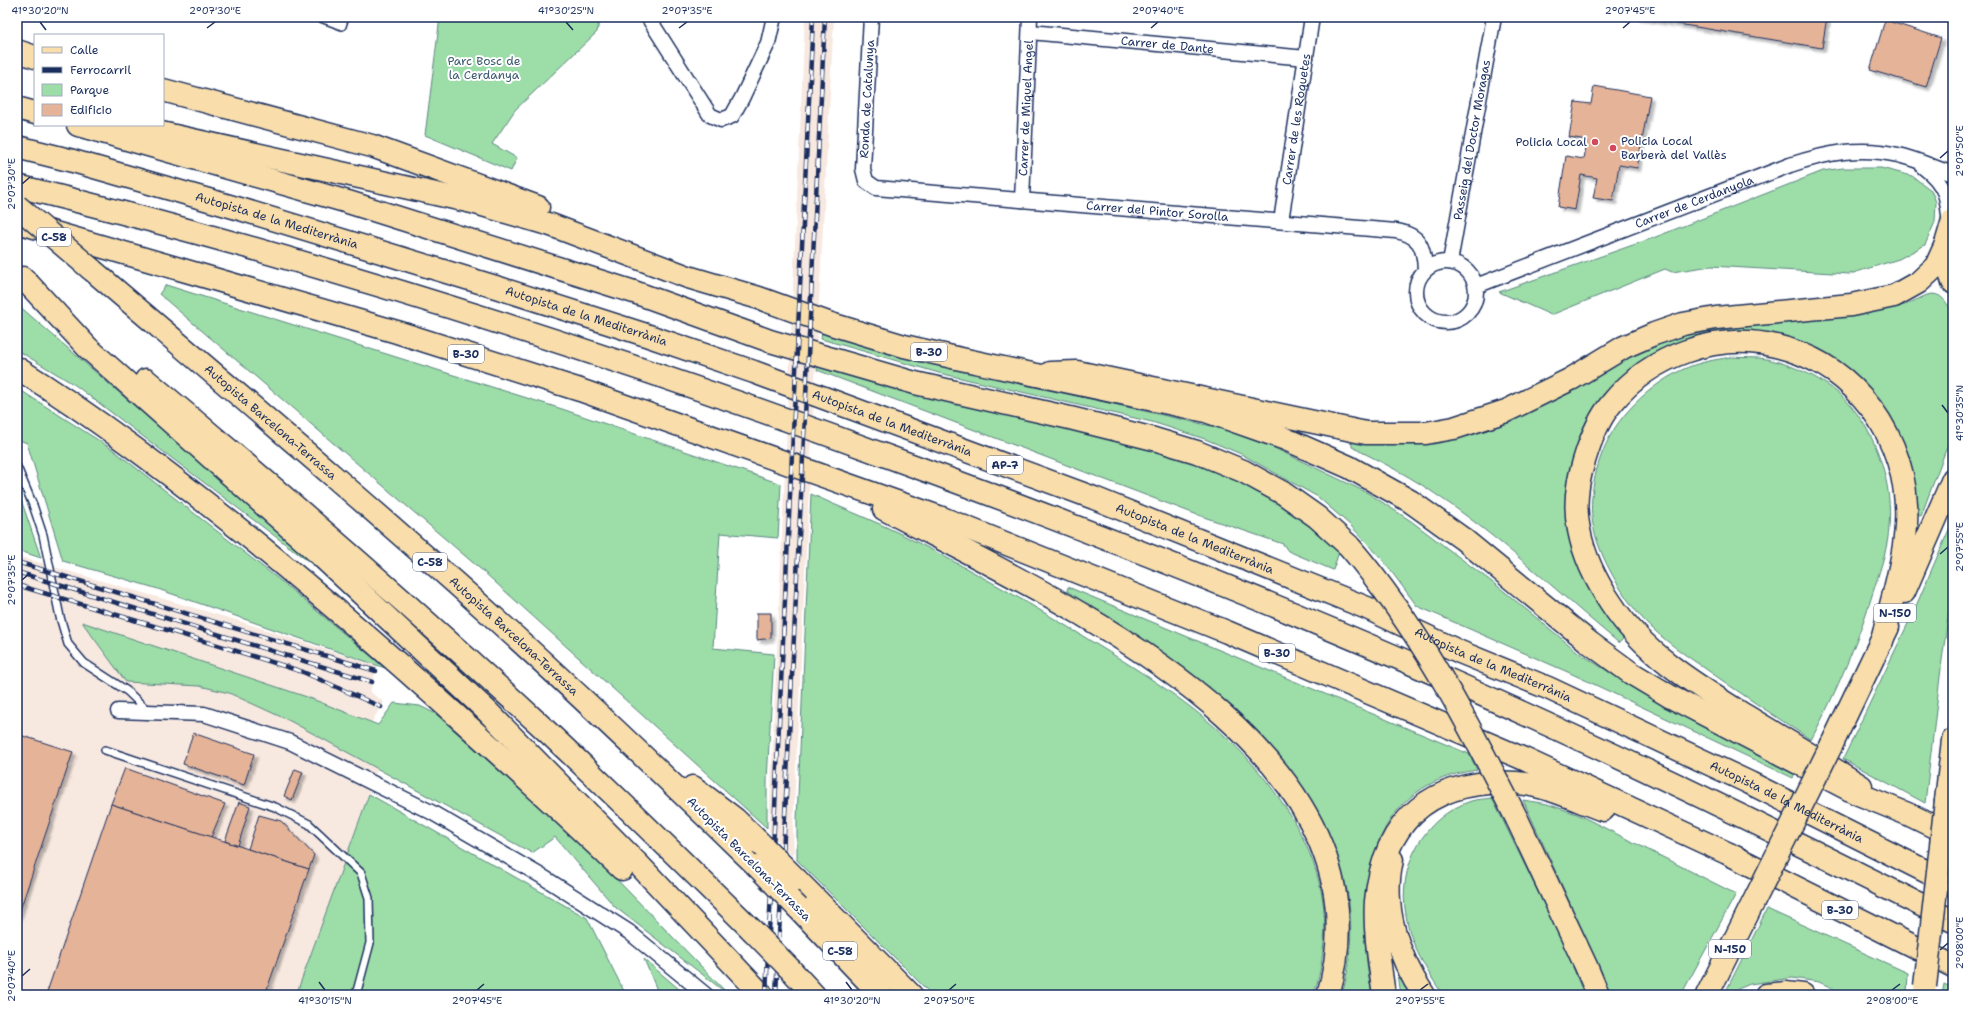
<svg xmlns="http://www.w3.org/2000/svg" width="1970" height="1012" font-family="'Shantell Sans',sans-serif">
	<defs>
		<filter id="shadow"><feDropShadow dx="3.5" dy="3.5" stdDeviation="1" flood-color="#0004"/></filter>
	</defs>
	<rect width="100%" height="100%" fill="#fff"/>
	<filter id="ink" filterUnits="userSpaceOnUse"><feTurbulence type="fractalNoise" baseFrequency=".025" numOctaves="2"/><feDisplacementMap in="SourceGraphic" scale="8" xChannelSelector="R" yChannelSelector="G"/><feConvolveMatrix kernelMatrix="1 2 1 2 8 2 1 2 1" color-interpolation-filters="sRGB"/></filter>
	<g filter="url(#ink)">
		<!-- built -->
		<g fill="#f7e8e0">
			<path d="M 805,17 L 834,17 L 807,529 L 793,830 L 794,857 L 769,831 Z"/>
			<path d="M 17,556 L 239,621 L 377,666 L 370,692 L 384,702 L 371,723 L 380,762 L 296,995 L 17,995 Z"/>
		</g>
		<!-- green -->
		<g fill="#9ddda7" stroke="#5c8682">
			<path d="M 440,17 L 600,17 L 597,32 L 515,110 L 492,144 L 517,158 L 511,171 L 425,135 Z"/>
			<path d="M 1843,168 L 1881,168 L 1912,176 L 1931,190 L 1936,202 L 1935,222 L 1925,245 L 1899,259 L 1850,274 L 1711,266 L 1672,272 L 1665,269 L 1551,315 L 1499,292 L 1653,238 L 1823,171 Z"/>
			<path d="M 166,285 L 562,409 L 781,484 L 778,538 L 720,533 L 713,648 L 774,654 L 767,780 L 767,828 L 485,573 L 159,294 Z"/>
			<path d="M 1933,294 C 1944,295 1946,304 1953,312 L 1953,431 L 1921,516 L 1916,515 L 1852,372 L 1714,333 L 1691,339 L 1669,347 L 1612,388 L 1593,410 L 1582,430 L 1574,458 L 1576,559 L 1590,592 L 1624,638 L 1619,643 C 1556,591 1497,534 1428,489 C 1404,473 1377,460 1352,447 L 1352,441 L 1430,443 L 1469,436 L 1510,422 L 1642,348 L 1690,332 L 1843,316 L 1905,305 L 1927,295 Z"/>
			<path d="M 17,304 L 319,566 L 317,568 L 75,385 L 17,350 Z"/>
			<path d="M 822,332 L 953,368 L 1229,430 L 1270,446 L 1368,493 L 1411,521 L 1500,588 L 1578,652 L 1638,691 L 1703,727 L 1796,771 L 1793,778 L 1570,673 L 1417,606 L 1382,559 L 1350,525 L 1318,497 L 1241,454 L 1205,439 L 1152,422 L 939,373 L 821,339 Z"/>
			<path d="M 1731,357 C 1743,358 1756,357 1767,359 C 1797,366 1831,382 1851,406 C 1878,438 1893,486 1889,527 C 1888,547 1881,567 1875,586 C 1859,639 1837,691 1811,740 C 1775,716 1738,692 1703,667 C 1679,651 1654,633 1636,611 C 1618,588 1598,553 1593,525 C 1588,498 1596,463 1608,440 C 1624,407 1665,372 1701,363 C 1711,360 1721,359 1731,357 Z"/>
			<path d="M 818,363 L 1170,452 L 1263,490 L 1307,520 L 1339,552 L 1333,570 L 1288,551 L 1283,544 L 1195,514 L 817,370 Z"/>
			<path d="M 17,388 L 112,449 L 286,585 L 385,668 L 155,588 L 63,561 L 27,443 L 17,439 Z"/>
			<path d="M 17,488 L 41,558 L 17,550 Z"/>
			<path d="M 811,494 C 841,508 873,520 903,535 C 970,569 1035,606 1099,646 C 1155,680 1218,721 1260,773 C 1299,820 1330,879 1324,942 C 1322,960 1320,978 1313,995 L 932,995 L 797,860 L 797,819 Z"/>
			<path d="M 1953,520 L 1953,582 L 1942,660 L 1925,803 L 1843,759 L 1913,613 Z"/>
			<path d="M 1068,587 L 1469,754 L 1477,770 C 1361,785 1354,902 1372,995 L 1342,995 C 1350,966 1353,932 1349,902 C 1337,818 1264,736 1202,683 C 1190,673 1175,664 1162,655 C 1131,633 1099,612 1067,591 Z"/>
			<path d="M 82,622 L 307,697 L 378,725 L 394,703 L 420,706 L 436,714 L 596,858 L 729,995 L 615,907 L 555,837 L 532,853 L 290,721 L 229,693 L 200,686 L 126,682 Z"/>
			<path d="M 369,794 L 587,918 L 626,995 L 296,995 Z"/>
			<path d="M 1492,798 L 1565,947 L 1584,995 L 1443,995 C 1427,971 1410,945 1406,915 C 1397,867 1423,817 1471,801 C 1478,799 1486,799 1492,798 Z"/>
			<path d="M 1523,800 L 1547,804 L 1577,814 L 1736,894 L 1681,995 L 1612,995 Z"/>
			<path d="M 1767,909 L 1908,973 L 1907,995 L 1847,995 L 1819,982 L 1792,978 L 1750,984 L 1724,995 Z"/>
			<path d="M 644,959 L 686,995 L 659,995 Z"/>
			<path d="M 1397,967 L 1413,995 L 1401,995 Z"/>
			<path d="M 1944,984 L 1953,988 L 1953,995 L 1942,995 Z"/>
		</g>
		<!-- building -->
		<g fill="#e5b397" stroke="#1b2f5e" filter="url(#shadow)">
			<path d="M 1636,17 L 1827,17 L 1822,48 Z"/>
			<path d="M 1885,20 L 1941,38 L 1926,87 L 1870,70 Z"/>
			<path d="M 1594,86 L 1650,96 L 1637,168 L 1619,165 L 1613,201 L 1593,198 L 1597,178 L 1581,175 L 1575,210 L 1558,207 L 1566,156 L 1584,159 L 1587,140 L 1569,137 L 1575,102 L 1591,104 Z"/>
			<path d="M 757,613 L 771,613 L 771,638 L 757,640 Z"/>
			<path d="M 193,733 L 254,754 L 244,785 L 183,764 Z"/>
			<path d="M 17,734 L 73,752 L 17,919 Z"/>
			<path d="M 125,768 L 225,804 L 211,837 L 111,804 Z"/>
			<path d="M 295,769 L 303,772 L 292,800 L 284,796 Z"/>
			<path d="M 239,802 L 250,806 L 238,846 L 225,841 Z"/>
			<path d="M 111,804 L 309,869 L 265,995 L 46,995 Z"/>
			<path d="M 259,815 L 281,821 L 314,855 L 309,869 L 248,849 Z"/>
		</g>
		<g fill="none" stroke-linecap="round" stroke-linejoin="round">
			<defs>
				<g id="lane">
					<path d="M 318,17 L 342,26 L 345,17"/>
					<path d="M 17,467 L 33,505 L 43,535 L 60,617 L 68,644 L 84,663 L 127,691 L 148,711"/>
					<path d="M 105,750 L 275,807 L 309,824 L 361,873 L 369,898 L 370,943 L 356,995"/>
				</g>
				<g id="street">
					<path d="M 648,17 L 710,115 L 721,120 L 732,116 L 742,98 L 768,43 L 774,17"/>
					<path id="s1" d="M 871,17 L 863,169 L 866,181 L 876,188 L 1396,231 C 1420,235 1424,247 1425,270"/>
					<path id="s2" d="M 1030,32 L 1306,58"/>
					<path d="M 1923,167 C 1947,185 1948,199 1950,228"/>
					<path id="s3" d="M 1022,200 L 1030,17"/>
					<path id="s4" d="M 1281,221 L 1312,17"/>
					<circle cx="1446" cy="292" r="30"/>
					<path id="s5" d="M 1450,262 L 1494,17"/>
					<path id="s6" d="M 1476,286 L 1790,165 C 1826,153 1860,146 1898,155 C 1916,159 1935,168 1953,174"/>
					<path d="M 118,711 L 204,714 L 290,742 L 431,812 L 543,877 L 629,932 L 706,995"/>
				</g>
				<g id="primary">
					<path d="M 1946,244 L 1946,258 L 1953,282"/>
					<path d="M 1050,373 L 1077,372 L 1366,433 L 1426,433 L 1454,428 L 1506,411 L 1571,379 L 1624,347 L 1654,334 L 1683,324 L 1716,318 L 1851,305 L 1894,296 L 1919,282 L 1936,266 L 1946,244 L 1953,220"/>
					<path d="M 1904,592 L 1953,479"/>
					<path d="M 1832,744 L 1888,627"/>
					<path d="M 1861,786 C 1823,762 1784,739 1746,716 C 1696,685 1644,654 1611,603 C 1596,581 1584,556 1579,530 C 1574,507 1577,483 1584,461 C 1590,441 1598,419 1612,403 C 1651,355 1716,332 1776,346 C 1810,354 1839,371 1862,397 C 1888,426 1904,465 1906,504 C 1909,549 1892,597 1882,641"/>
					<path d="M 1946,801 L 1953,740"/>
					<path d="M 1392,860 C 1381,906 1398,957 1424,995"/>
					<path d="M 1707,995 L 1753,903"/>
					<path d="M 1766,995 L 1786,993 L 1803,995"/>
				</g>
				<g id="highway">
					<path d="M 17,51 L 35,57"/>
					<path d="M 163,90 L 372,146 L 538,207"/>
					<path d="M 17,108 L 35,113"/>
					<path d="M 78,125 L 348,202 L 634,292 L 770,341 L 915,383 L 1070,418 L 1154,439 L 1197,452 L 1243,471 L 1283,493 L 1317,517 L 1349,546"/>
					<path d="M 125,125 L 472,202 L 551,225 L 688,277 L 759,298 L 831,324 L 904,346 L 961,359 L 1206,411 L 1283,438 L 1349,467 L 1410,501 L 1463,539 L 1590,643 L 1631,673 L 1671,697 L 1856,793 L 1910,815 L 1953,836"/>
					<path id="s7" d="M 17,147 L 73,161 L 240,209 L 499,288 L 646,335 L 754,372 L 1094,498 L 1367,608 L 1460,652 L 1548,688 L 1750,783 L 1953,885"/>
					<path d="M 17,186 C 324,261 626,359 922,469 C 1131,546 1338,628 1540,721 C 1679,784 1816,852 1953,921"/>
					<path d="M 17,222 L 397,332 L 580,390 L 942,518 L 1227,632 L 1524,759 L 1727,853 L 1953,966"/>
					<path id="s8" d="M 91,269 C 228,386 366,502 500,623 C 587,702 673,784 758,867"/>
					<path d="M 23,278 L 88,348 L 317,552 L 487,711 L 641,867 L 762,995"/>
					<path d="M 17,368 C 97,418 170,474 244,533 C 375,639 500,753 622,869"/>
					<path d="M 146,380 C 280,492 411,606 539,724 C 612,792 682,861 752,930"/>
					<path d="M 884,509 C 1056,600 1400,747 1328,995"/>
					<path d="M 693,787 L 735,819 L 761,844"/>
					<path d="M 1517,819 L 1586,966 L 1598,995"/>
					<path d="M 797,880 L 911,995"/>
					<path d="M 798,908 L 881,995"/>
					<path d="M 791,970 L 814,995"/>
					<path d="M 1384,995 C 1380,965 1374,932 1376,901 C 1384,818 1433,778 1517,783 C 1546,785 1576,800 1603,810"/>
				</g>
			</defs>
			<!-- lane casing -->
			<use href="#lane" stroke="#1b2f5e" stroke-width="10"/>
			<!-- street casing -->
			<use href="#street" stroke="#1b2f5e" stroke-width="17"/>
			<!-- primary casing -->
			<use href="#primary" stroke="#1b2f5e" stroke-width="25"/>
			<!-- highway casing -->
			<use href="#highway" stroke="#1b2f5e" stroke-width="25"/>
			<!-- lane -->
			<use href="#lane" stroke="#fff" stroke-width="7"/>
			<!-- street -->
			<use href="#street" stroke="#fff" stroke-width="14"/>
			<!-- primary -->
			<use href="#primary" stroke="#f9deab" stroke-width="22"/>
			<!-- highway -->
			<use href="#highway" stroke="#f9deab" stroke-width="22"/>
			<defs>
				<g id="rail">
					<path d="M 17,562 L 376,671"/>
					<path d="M 17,572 L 372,682"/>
					<path d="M 17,585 L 227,648 L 303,672 L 381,707"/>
					<path d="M 766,995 L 813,17"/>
					<path d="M 776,995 L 825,17"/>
				</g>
			</defs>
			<!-- rail casing -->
			<use href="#rail" stroke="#1b2f5e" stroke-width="4.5"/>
			<!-- rail -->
			<use href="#rail" stroke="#fff" stroke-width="3" stroke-dasharray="9" stroke-linecap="butt"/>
			<defs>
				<g id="primary-bridge">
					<path d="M 1753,903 L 1832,744"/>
					<path d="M 1925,986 L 1946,801"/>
				</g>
				<g id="highway-bridge">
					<path d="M 17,206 L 91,269"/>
					<path d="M 1349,546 C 1419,627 1468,723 1517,819"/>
					<path d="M 761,844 L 797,880"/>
					<path d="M 758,867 L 798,908"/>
					<path d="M 752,930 L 791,970"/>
				</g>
			</defs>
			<!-- primary-bridge casing -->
			<use href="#primary-bridge" stroke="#1b2f5e" stroke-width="25" stroke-linecap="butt"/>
			<!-- highway-bridge casing -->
			<use href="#highway-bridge" stroke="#1b2f5e" stroke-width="25" stroke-linecap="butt"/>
			<!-- primary-bridge -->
			<use href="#primary-bridge" stroke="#f9deab" stroke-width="22"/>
			<!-- highway-bridge -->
			<use href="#highway-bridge" stroke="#f9deab" stroke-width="22"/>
		</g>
	</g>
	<!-- ticks -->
	<path fill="none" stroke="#1b2f5e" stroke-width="1.5" d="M 40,22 L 46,30M 566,22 L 573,30M 207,28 L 215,22M 679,28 L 687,22M 1151,28 L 1158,22M 1623,28 L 1630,22M 1940,158 L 1948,151M 22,184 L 30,177M 1942,405 L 1948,413M 1940,554 L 1948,547M 22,580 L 30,573M 1940,950 L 1948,943M 22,976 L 30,969M 319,982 L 325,990M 846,982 L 852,990M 477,990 L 484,984M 949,990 L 956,984M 1420,990 L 1428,984M 1892,990 L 1900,984"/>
	<!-- markers -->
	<g fill="#d1495b" stroke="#fff" stroke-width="1.5">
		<circle cx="1595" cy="142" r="4"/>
		<circle cx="1613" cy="148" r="4"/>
	</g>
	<g text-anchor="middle" stroke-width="4" stroke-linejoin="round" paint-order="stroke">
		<!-- shield labels -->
		<g fill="#fff" stroke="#5f6d8e" stroke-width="1">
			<rect x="37" y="228" width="34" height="18" rx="3"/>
			<rect x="911" y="343" width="36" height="18" rx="3"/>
			<rect x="448" y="345" width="36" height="18" rx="3"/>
			<rect x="987" y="456" width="36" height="18" rx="3"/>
			<rect x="413" y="553" width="34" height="18" rx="3"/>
			<rect x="1874" y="604" width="42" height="18" rx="3"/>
			<rect x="1259" y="644" width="36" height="18" rx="3"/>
			<rect x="1822" y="901" width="36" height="18" rx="3"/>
			<rect x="1709" y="940" width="42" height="18" rx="3"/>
			<rect x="823" y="942" width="34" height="18" rx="3"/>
		</g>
		<g font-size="11" font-weight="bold" fill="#1b2f5e">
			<text x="54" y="241">C-58</text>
			<text x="929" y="356">B-30</text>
			<text x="466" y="358">B-30</text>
			<text x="1005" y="469">AP-7</text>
			<text x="430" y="566">C-58</text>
			<text x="1895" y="617">N-150</text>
			<text x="1277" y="657">B-30</text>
			<text x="1840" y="914">B-30</text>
			<text x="1730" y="953">N-150</text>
			<text x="840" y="955">C-58</text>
		</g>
		<!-- street labels -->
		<g font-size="12" fill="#1b2f5e" stroke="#fff">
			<text dy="4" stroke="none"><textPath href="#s2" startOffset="138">Carrer de Dante</textPath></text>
			<text transform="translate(867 99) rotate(-87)" y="4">Ronda de Catalunya</text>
			<text dy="4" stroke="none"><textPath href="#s3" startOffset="92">Carrer de Miquel Angel</textPath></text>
			<text dy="4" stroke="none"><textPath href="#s4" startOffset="103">Carrer de les Roquetes</textPath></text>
			<text dy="4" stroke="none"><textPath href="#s5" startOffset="124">Passeig del Doctor Moragas</textPath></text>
			<text dy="4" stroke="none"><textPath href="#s6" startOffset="234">Carrer de Cerdanyola</textPath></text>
			<text dy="4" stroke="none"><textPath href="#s1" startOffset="459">Carrer del Pintor Sorolla</textPath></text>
			<text dy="4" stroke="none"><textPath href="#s7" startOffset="270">Autopista de la Mediterrània</textPath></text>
			<text dy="4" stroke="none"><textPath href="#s7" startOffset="594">Autopista de la Mediterrània</textPath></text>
			<text dy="4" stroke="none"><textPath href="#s8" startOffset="236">Autopista Barcelona-Terrassa</textPath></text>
			<text dy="4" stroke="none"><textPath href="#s7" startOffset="918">Autopista de la Mediterrània</textPath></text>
			<text dy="4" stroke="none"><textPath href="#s7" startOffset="1242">Autopista de la Mediterrània</textPath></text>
			<text dy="4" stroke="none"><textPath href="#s8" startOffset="560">Autopista Barcelona-Terrassa</textPath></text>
			<text dy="4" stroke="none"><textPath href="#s7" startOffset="1566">Autopista de la Mediterrània</textPath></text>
			<text dy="4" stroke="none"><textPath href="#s7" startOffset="1890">Autopista de la Mediterrània</textPath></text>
			<text transform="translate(749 859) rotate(45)" y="4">Autopista Barcelona-Terrassa</text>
		</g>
		<!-- park labels -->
		<g font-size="12" fill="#3c5a70" stroke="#fff">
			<text x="484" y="65">Parc Bosc de<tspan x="484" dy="14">la Cerdanya</tspan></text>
		</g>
		<!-- poi labels -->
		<g font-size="12" fill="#1b2f5e" stroke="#fff" text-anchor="start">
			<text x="1621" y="145">Policia Local<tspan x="1621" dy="14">Barberà del Vallès</tspan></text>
			<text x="1587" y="146" text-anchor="end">Policia Local</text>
		</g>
	</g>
	<!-- margin -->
	<rect width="1970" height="1012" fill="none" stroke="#fff" stroke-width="44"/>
	<!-- legend -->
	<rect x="34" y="34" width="130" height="92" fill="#ffffff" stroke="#a4acbf"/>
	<rect x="42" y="47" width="20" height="6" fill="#f9deab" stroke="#a4acbf"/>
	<text x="70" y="54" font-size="12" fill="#1b2f5e">Calle</text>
	<rect x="42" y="67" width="20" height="6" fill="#1b2f5e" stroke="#a4acbf"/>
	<text x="70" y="74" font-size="12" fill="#1b2f5e">Ferrocarril</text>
	<rect x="42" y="84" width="20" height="12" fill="#9ddda7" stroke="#a4acbf"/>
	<text x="70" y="94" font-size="12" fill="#1b2f5e">Parque</text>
	<rect x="42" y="104" width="20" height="12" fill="#e5b397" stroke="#a4acbf"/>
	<text x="70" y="114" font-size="12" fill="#1b2f5e">Edificio</text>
	<rect x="22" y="22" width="1926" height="968" fill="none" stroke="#1b2f5e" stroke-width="1.5"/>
	<g font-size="10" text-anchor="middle" fill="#1b2f5e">
		<text x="40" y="14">41°30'20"N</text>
		<text x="215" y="14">2°07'30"E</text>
		<text x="566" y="14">41°30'25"N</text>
		<text x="687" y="14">2°07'35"E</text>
		<text x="1158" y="14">2°07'40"E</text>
		<text x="1630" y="14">2°07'45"E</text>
		<text transform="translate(1959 151) rotate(-90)" y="4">2°07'50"E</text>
		<text transform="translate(11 184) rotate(-90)" y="4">2°07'30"E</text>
		<text transform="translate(1959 413) rotate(-90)" y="4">41°30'35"N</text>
		<text transform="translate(1959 547) rotate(-90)" y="4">2°07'55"E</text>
		<text transform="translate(11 580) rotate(-90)" y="4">2°07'35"E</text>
		<text transform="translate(1959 943) rotate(-90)" y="4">2°08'00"E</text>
		<text transform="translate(11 976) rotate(-90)" y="4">2°07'40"E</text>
		<text x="325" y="1004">41°30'15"N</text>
		<text x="477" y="1004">2°07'45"E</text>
		<text x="852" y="1004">41°30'20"N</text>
		<text x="949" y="1004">2°07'50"E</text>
		<text x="1420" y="1004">2°07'55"E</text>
		<text x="1892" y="1004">2°08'00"E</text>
	</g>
</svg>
